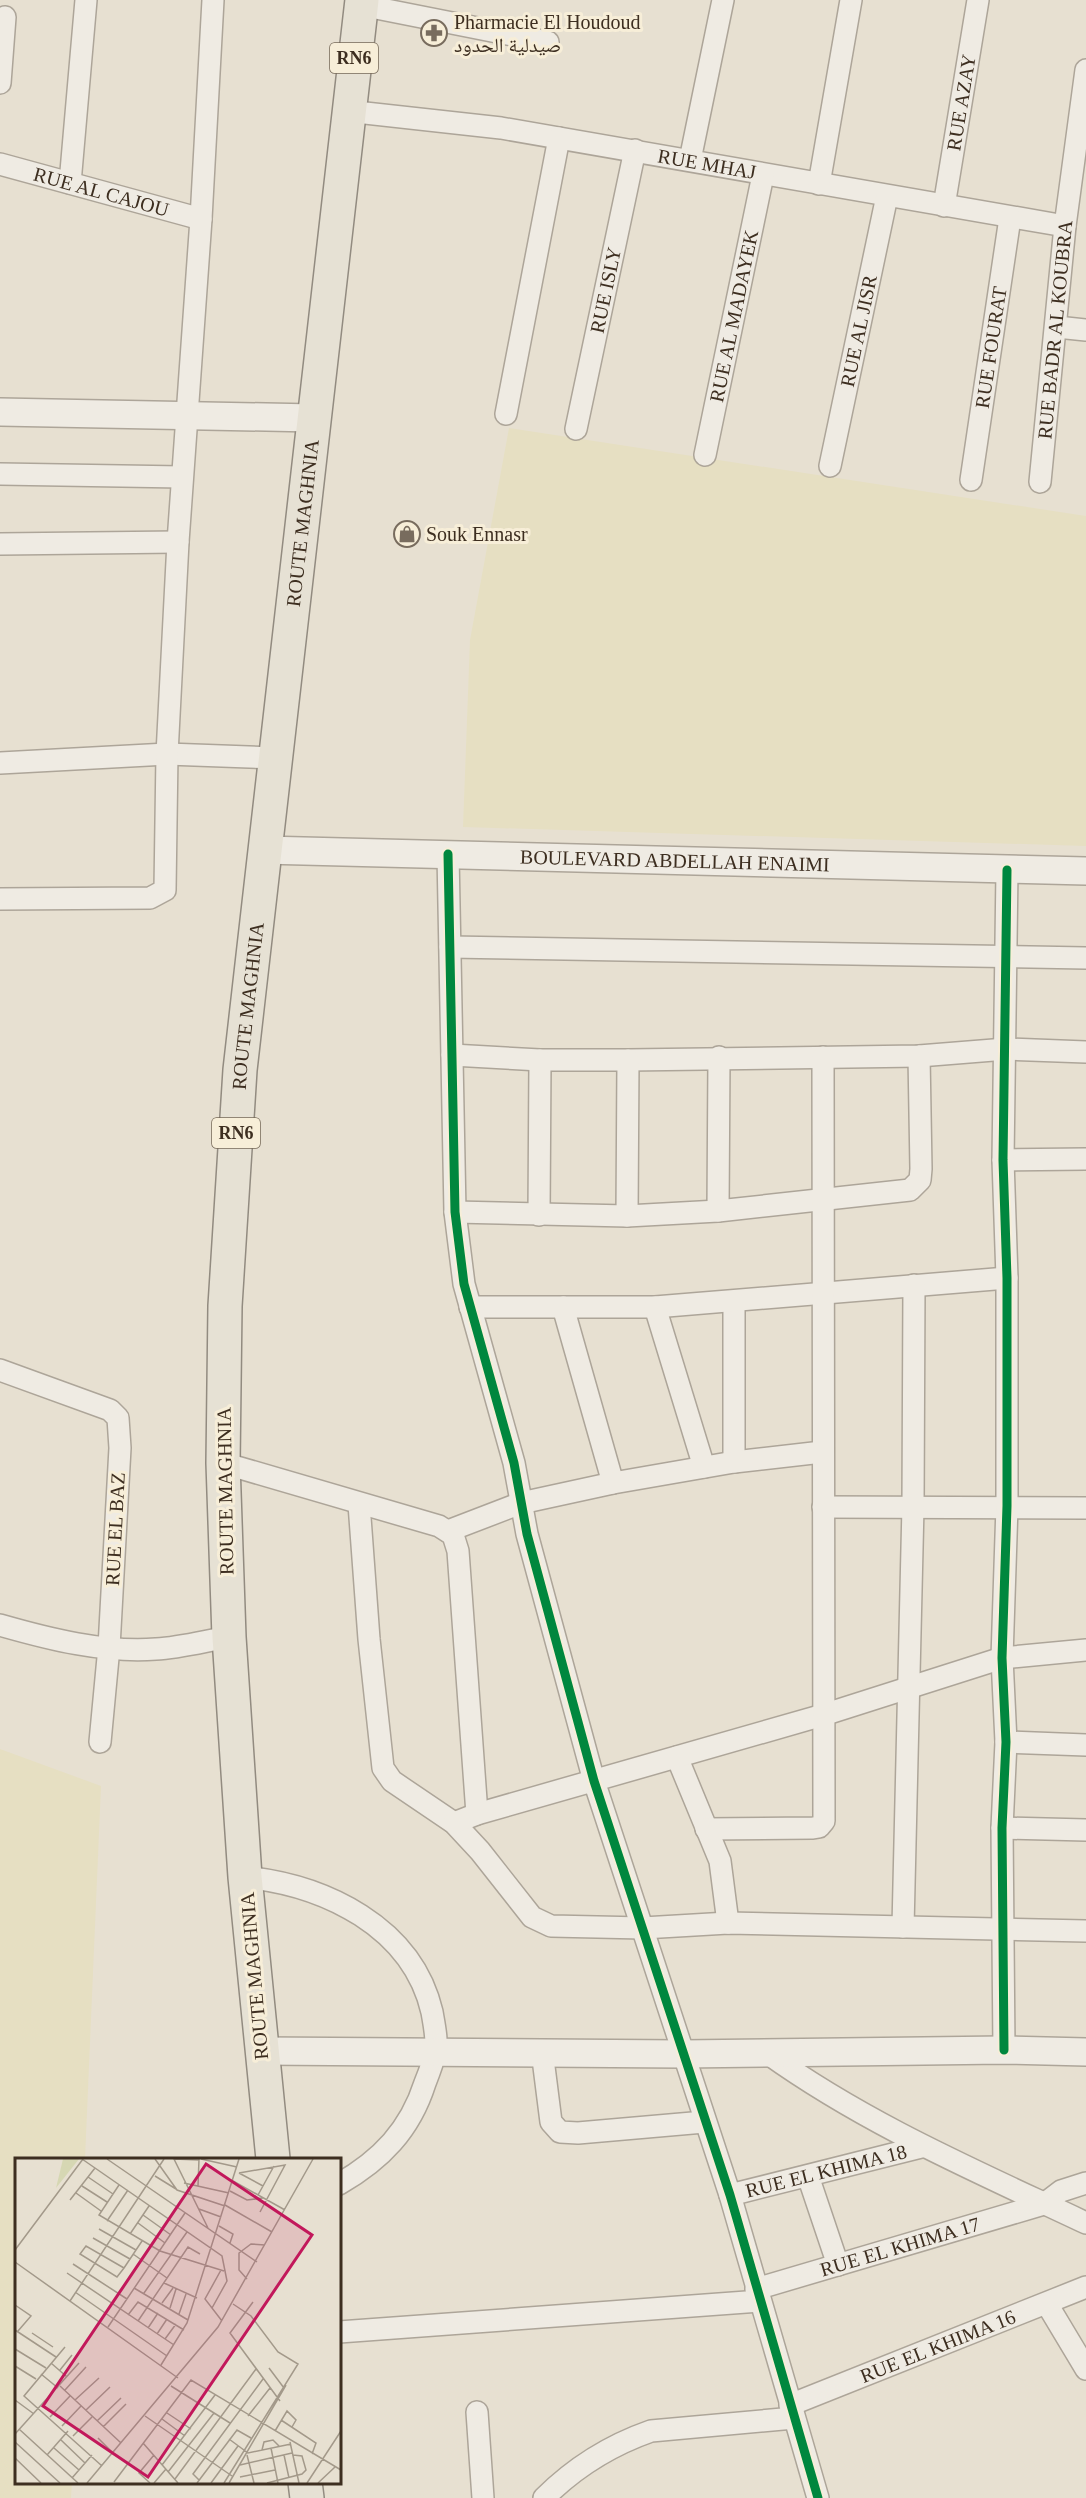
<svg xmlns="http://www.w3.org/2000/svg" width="1086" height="2498" font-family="'Times New Roman','Noto Naskh Arabic',serif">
	<rect width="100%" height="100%" fill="#e7e0d1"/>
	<!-- farmland -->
	<g fill="#e6dfc2">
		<path d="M 509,428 L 1086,516 L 1086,846 L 463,827 L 470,640 Z"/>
		<path d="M 0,1749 L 101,1786 L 85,2159 L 16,2159 L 16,2482 L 72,2482 L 71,2498 L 0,2498 Z"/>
	</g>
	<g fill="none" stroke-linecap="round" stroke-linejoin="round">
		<defs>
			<g id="minor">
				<path d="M 361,5 L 548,42"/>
				<path d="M 0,83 L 5,17"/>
				<path id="s1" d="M 347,111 L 501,128 L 1065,226"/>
				<path d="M 690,160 L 723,0"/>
				<path id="s2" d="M 0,164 L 201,219"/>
				<path d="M 70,183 L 86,0"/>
				<path d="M 819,184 L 851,0"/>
				<path id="s3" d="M 944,206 L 978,0"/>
				<path d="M 1057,327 L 1086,330"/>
				<path d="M 506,414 L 559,138"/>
				<path id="s4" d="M 576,429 L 635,150"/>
				<path id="s5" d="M 705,455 L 763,175"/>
				<path id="s6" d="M 830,466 L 887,196"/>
				<path d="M 0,474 L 182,477"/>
				<path id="s7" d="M 971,480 L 1010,218"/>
				<path id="s8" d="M 1040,482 L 1065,226 L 1086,70"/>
				<path d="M 0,544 L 178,542"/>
				<path d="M 0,763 L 167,754 L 275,758"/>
				<path d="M 448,854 L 455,1212 L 464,1284 L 514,1463 L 527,1534 L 594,1781 L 730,2195 L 818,2498"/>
				<path d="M 0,899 L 150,898 L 165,890 L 167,754 L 178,542 L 201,219 L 213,0"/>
				<path d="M 450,947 L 1086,958"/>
				<path d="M 452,1055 L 540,1060 L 628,1060 L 919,1056 L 1006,1049 L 1086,1052"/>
				<path d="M 1003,1160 L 1086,1159"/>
				<path d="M 718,1211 L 719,1057"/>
				<path d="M 455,1212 L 627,1216 L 718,1211 L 910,1190 L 920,1180 L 921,1169 L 919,1056"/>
				<path d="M 539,1215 L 540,1060"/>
				<path d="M 627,1216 L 628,1060"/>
				<path d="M 734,1302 L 734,1462"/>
				<path d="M 470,1307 L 655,1307 L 1007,1278"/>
				<path d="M 563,1307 L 613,1483"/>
				<path d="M 655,1307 L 704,1467"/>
				<path d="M 0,1370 L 110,1410 L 118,1418 L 120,1448 L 109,1647 L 100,1742"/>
				<path d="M 223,1463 L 439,1526 L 453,1535 L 458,1551 L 477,1814"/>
				<path d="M 359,1504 L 369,1639 L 383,1768 L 392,1781 L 454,1823 L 480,1851 L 532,1917 L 551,1926 L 643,1928 L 728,1923 L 1086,1931"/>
				<path d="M 823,1507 L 1086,1508"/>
				<path d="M 448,1531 L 521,1503 L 613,1483 L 734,1462 L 822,1452"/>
				<path d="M 0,1625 C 49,1639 104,1653 156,1649 C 180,1648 205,1641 229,1637"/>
				<path d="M 1006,1742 L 1086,1745"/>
				<path d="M 677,1757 L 720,1861 L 728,1923"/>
				<path d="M 454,1823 L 477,1814 L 823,1715 L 1002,1658 L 1086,1650"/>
				<path d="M 1002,1828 L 1086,1830"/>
				<path d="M 706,1829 L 813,1828 L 819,1827 L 824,1821 L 823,1057"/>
				<path d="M 245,1877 C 324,1885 412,1926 432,2012 C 434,2024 438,2041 435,2053 C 433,2063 429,2073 425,2083 C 410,2130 381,2160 339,2184"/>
				<path d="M 903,1927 L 913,1506 L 914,1285"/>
				<path d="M 1004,2050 L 1002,1828 L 1006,1742 L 1002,1658 L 1007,1506 L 1007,1278 L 1003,1160 L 1007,870"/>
				<path d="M 542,2051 L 551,2122 L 560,2132 L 578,2133 L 704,2122"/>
				<path d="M 767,2053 C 866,2124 976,2171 1086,2223"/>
				<path d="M 808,2176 L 838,2265"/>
				<path id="s9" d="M 730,2195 L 921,2147"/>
				<path id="s10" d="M 756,2289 L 1044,2204 L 1061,2191 L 1086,2183"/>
				<path d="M 1047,2304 L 1086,2369"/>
				<path d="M 339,2332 L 760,2301"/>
				<path id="s11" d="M 790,2405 L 1086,2287"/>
				<path d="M 477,2412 L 483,2498"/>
				<path d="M 544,2498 C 574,2468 611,2445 651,2431 L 794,2418"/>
			</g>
			<g id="tertiary">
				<path d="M 0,412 L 314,418"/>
				<path id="s12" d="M 264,850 L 1086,871"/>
				<path d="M 261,2051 L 683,2054 L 1004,2050 L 1086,2052"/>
			</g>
			<g id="primary">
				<path id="s13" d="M 273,2159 L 245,1877 L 229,1637 L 223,1463 L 225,1306 L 240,1070 L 362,0"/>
				<path d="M 305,2482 L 307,2498"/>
			</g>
		</defs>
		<!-- minor casing -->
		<use href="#minor" stroke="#ada599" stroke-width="24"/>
		<!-- tertiary casing -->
		<use href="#tertiary" stroke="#ada599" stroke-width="30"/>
		<!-- primary casing -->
		<use href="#primary" stroke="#928b80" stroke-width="36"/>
		<!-- minor -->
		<use href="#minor" stroke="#efebe3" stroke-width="21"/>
		<!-- tertiary -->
		<use href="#tertiary" stroke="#efebe3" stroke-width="27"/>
		<!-- primary -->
		<use href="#primary" stroke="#e6e1d4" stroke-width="33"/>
		<defs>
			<g id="cycleway">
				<path d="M 448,854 L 455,1212 L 464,1284 L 514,1463 L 527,1534 L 594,1781 L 730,2195 L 818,2498"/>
				<path d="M 1004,2050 L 1002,1828 L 1006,1742 L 1002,1658 L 1007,1506 L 1007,1278 L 1003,1160 L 1007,870"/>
			</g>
		</defs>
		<!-- cycleway casing -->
		<use href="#cycleway" stroke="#f7eed8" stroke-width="13"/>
		<!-- cycleway -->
		<use href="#cycleway" stroke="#00873e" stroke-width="9"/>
	</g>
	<!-- icons -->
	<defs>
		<symbol id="pharmacy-ring" viewBox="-11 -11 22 22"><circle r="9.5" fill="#f7eed8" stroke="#786c5e" stroke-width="1.5"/><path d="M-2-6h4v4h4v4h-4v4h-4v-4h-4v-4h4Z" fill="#786c5e"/></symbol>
		<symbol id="shop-ring" viewBox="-11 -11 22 22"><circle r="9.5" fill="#f7eed8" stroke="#786c5e" stroke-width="1.5"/><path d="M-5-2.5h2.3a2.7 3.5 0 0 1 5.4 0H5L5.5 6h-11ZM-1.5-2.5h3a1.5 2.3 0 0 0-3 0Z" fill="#786c5e"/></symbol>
	</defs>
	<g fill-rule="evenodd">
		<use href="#pharmacy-ring" x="419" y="18" width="30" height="30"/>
		<use href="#shop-ring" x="392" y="519" width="30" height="30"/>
	</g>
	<g text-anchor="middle" stroke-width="6" stroke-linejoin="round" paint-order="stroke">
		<!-- shield labels -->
		<g fill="#f7eed8" stroke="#756857" stroke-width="1.5">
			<rect x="330" y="43" width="48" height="30" rx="4.5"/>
			<rect x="212" y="1118" width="48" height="30" rx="4.5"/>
		</g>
		<g font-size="18" font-weight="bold" fill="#3d2e20">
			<text x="354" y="64">RN6</text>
			<text x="236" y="1139">RN6</text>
		</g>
		<!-- poi labels -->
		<g font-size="20" fill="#3d2e20" stroke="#f7eed8" text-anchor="start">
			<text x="454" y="29">Pharmacie El Houdoud<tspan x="454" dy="23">صيدلية الحدود</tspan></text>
			<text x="426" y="541">Souk Ennasr</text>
		</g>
		<!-- street labels -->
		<g font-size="20" fill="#3d2e20" stroke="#f7eed8">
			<text dy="7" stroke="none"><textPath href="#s3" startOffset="105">RUE AZAY</textPath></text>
			<text dy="7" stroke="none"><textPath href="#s1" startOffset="364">RUE MHAJ</textPath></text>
			<text dy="7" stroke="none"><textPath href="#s2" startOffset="105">RUE AL CAJOU</textPath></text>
			<text dy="7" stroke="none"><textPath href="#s4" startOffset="142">RUE ISLY</textPath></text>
			<text dy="7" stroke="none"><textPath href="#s5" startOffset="142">RUE AL MADAYEK</textPath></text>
			<text dy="7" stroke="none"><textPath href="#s8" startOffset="153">RUE BADR AL KOUBRA</textPath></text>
			<text dy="7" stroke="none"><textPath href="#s6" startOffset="138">RUE AL JISR</textPath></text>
			<text dy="7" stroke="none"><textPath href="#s7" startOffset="134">RUE FOURAT</textPath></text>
			<text dy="7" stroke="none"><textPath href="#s13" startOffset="1642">ROUTE MAGHNIA</textPath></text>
			<text dy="7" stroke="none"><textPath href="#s12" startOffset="411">BOULEVARD ABDELLAH ENAIMI</textPath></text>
			<text dy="7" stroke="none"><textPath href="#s13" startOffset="1156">ROUTE MAGHNIA</textPath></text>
			<text transform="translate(225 1491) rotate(-91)" y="7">ROUTE MAGHNIA</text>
			<text transform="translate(115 1529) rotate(-87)" y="7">RUE EL BAZ</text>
			<text transform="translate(254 1976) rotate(-95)" y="7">ROUTE MAGHNIA</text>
			<text dy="7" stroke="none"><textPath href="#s9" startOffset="99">RUE EL KHIMA 18</textPath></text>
			<text dy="7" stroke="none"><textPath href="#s10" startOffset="150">RUE EL KHIMA 17</textPath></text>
			<text dy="7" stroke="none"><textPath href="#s11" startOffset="159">RUE EL KHIMA 16</textPath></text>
		</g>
	</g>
	<!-- overview -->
	<g transform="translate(15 2158)">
		<rect width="326" height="326" fill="#e7e0d1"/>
		<path d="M 48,1 L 64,1 L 41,30 Z" fill="#d6d7b3"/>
		<path fill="none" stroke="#a3998a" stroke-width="1.5" d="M 67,1 L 207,98 L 212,123 L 197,150M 92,1 L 242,104M 140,1 L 162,32 L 210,48M 186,1 L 222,9M 184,2 L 159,1 L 193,70M 224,15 L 270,7 L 245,54M 224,15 L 248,28M 140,18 L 161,31M 73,19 L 98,36M 218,23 L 270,52M 169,25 L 214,35M 104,27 L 84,57 L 145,93 L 209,113M 67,28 L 92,44M 183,28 L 184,1M 215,33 L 232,42 L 248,40M 61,35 L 86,53M 243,37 L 259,8M 55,42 L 80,10M 210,47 L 257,74M 184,51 L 206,59M 128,57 L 156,77M 92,63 L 113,32M 123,65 L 150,85M 204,68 L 218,76 L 215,85M 84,71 L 121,92M 115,76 L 134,48M 78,80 L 115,101M 0,92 L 68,1M 118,96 L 152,120M 0,104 L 163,220M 58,106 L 112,141M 109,110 L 71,88 L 65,96 L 102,119 L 109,110 L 127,83M 206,112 L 190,141 L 207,163M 52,115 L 159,187M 232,121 L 224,112 L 224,95 L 236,86 L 250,87M 149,125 L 182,140M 119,130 L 173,162M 60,134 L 152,198M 129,135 L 172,74M 55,143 L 149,1M 238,144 L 215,175 L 265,243M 147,145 L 158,130M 0,147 L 16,158 L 3,173M 155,150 L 161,131M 164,156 L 171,136M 113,157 L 123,144 L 169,172M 123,163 L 173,89 L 185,96M 93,169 L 170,55M 133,170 L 143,155M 0,172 L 41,199M 17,175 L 38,189M 142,176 L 152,161M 150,181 L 161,166M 50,189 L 9,238 L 87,308M 0,191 L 31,210M 36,205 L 52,219M 146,207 L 172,165 L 224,1M 0,208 L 21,221M 254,210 L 269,230M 45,212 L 57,197M 26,216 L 43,230M 45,228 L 106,285M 156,228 L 215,265M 50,232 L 71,209M 0,242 L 19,256M 60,242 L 84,220M 71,252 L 95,229M 152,255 L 176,271M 130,258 L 217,318M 233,258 L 255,230M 35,259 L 55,238M 147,261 L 170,278M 266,262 L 301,285 L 297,296M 82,263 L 106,240M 47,268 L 66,248M 88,269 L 111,246M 4,271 L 63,325M 260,273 L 272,253 L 281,262 L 277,269M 0,276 L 64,205M 58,278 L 77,259M 83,280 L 98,295M 214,281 L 233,295 L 276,286M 46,282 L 70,305M 0,284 L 45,325M 275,284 L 284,325M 128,285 L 163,325M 39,290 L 64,312M 256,290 L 263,325M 247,292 L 249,284 L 258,282 L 264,288M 32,297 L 53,273M 232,297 L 239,325M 269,297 L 274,320M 0,300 L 26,325M 147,307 L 200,237M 225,307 L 277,295M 153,314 L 199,255M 225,319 L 260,312M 57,320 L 77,297M 160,321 L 241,211M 184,322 L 178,316 L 248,221M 99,324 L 176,222 L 326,312M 72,325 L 203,169 L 298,1M 135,325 L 124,315 L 139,297M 139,325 L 151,311M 182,325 L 222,272 L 236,280M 196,325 L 223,288M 209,325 L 283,206 L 263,194 L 236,158 L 218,146M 214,325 L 271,227M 252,325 L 287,316 L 291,312 L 287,298 L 278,297M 292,325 L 326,273M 303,325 L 320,309"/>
		<path fill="#c2185b" fill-opacity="0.15" stroke="#c2185b" stroke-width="3" d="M 191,6 L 297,77 L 133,319 L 28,248 Z"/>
		<rect width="326" height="326" fill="none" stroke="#3d2e20" stroke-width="3"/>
	</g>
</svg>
